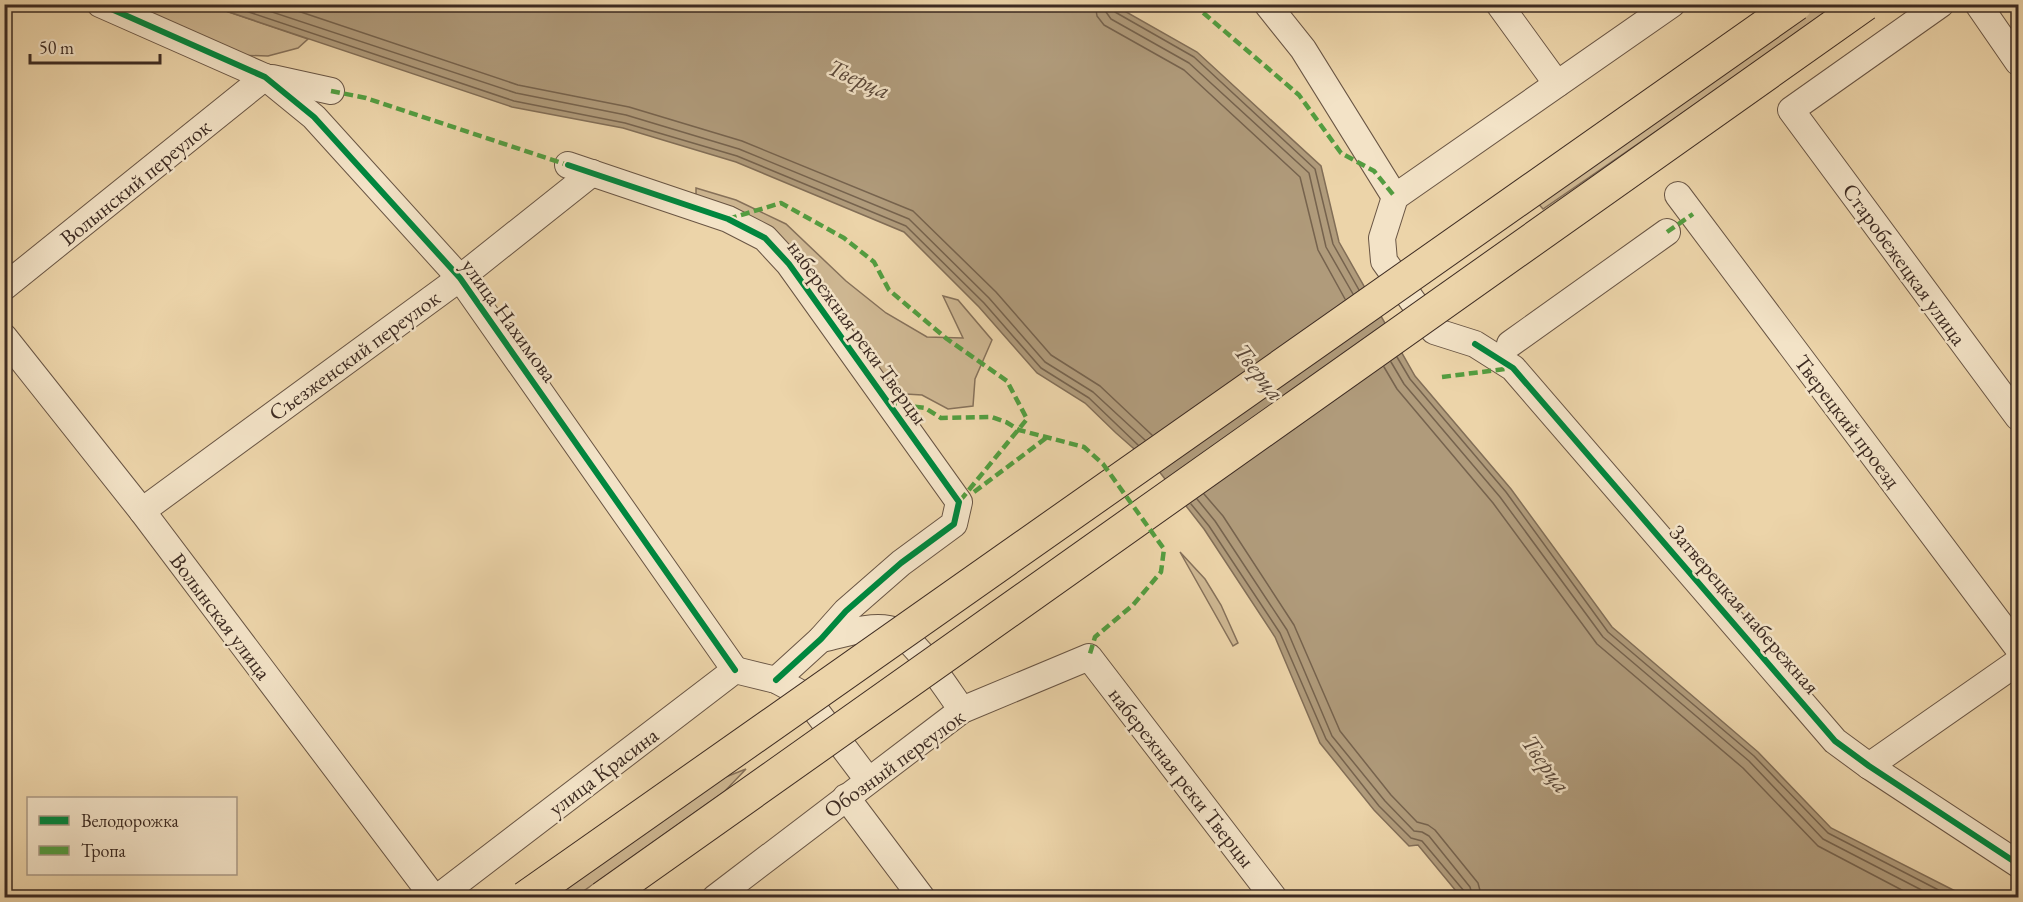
<svg xmlns="http://www.w3.org/2000/svg" width="2023" height="902" font-family="'EB Garamond',serif">
	<rect width="100%" height="100%" fill="#ecd4a9"/>
	<filter id="stains"><feTurbulence type="fractalNoise" baseFrequency=".00333" numOctaves="4"/><feColorMatrix values="0 0 0 0 .2 0 0 0 0 .09 0 0 0 0 .02 0 0 0 .5 -.17"/></filter>
	<radialGradient id="worn" r=".72"><stop offset=".6" stop-color="#630" stop-opacity="0"/><stop offset="1" stop-color="#630" stop-opacity=".3"/></radialGradient>
	<!-- green -->
	<g fill="#ceb792" stroke="#86715a" stroke-width="1.5">
		<path d="M 116,5 L 208,5 L 308,39 L 298,48 L 268,56 L 234,55 Z"/>
		<path d="M 1813,5 L 1840,5 L 1543,209 L 1535,200 Z"/>
		<path d="M 696,188 L 736,200 L 786,224 L 846,281 L 886,313 L 927,337 L 963,338 L 943,296 L 958,300 L 992,340 L 975,379 L 973,406 L 948,409 L 922,395 L 889,393 L 830,305 L 696,198 Z"/>
		<path d="M 1180,552 L 1205,579 L 1221,605 L 1238,643 L 1233,646 Z"/>
		<path d="M 746,769 L 725,791 L 575,897 L 552,898 L 718,780 Z"/>
	</g>
	<!-- water -->
	<path fill="#b09b7b" stroke="#826e57" stroke-width="1.5" d="M 208,5 L 1114,5 L 1197,52 L 1321,166 L 1339,242 L 1415,376 L 1511,489 L 1612,627 L 1758,752 L 1831,828 L 1967,897 L 1461,897 L 1418,845 L 1409,846 L 1374,810 L 1320,743 L 1275,637 L 1204,529 L 1158,470 L 1116,433 L 1085,403 L 1037,373 L 979,307 L 904,232 L 736,162 L 623,128 L 512,107 Z"/>
	<g fill="none" stroke-linecap="round" stroke-linejoin="round">
		<!-- shore -->
		<g stroke="#76634e" stroke-width="1.5">
			<path d="M 225,4 L 514,101 L 625,123 L 737,156 L 906,226 L 984,303 L 1041,368 L 1089,398 L 1138,445"/>
			<path d="M 248,4 L 516,93 L 626,115 L 739,149 L 909,219 L 989,298 L 1045,362 L 1093,392 L 1145,440"/>
			<path d="M 277,4 L 518,85 L 629,107 L 742,141 L 913,211 L 996,292 L 1051,355 L 1100,386 L 1152,435"/>
			<path d="M 1095,4 L 1097,16 L 1104,25 L 1184,70 L 1300,177 L 1318,250 L 1345,299"/>
			<path d="M 1104,4 L 1106,12 L 1111,19 L 1189,63 L 1309,173 L 1326,247 L 1353,294"/>
			<path d="M 1112,4 L 1115,12 L 1194,57 L 1315,169 L 1333,244 L 1359,290"/>
			<path d="M 1397,357 L 1410,379 L 1506,492 L 1608,632 L 1754,756 L 1828,833 L 1954,898"/>
			<path d="M 1391,362 L 1404,384 L 1500,497 L 1603,637 L 1749,761 L 1823,839 L 1937,898"/>
			<path d="M 1384,367 L 1397,389 L 1493,503 L 1597,644 L 1743,768 L 1818,846 L 1917,898"/>
			<path d="M 1204,494 L 1223,516 L 1294,625 L 1340,731 L 1391,795 L 1417,822 L 1428,825 L 1435,830 L 1478,883 L 1482,898"/>
			<path d="M 1197,499 L 1215,521 L 1287,630 L 1332,736 L 1385,801 L 1414,831 L 1422,832 L 1429,836 L 1470,887 L 1473,898"/>
			<path d="M 1191,504 L 1209,526 L 1280,633 L 1326,739 L 1379,806 L 1411,838 L 1422,841 L 1464,891 L 1465,898"/>
		</g>
		<defs>
			<g id="minor">
				<path d="M 100,4 L 265,77 L 314,117 L 460,278 L 735,670"/>
				<path d="M 1267,4 L 1303,49 L 1395,197"/>
				<path d="M 1499,4 L 1557,84"/>
				<path d="M 1672,4 L 1395,197 L 1382,238 L 1384,261 L 1434,331 L 1475,344 L 1513,368 L 1835,741 L 1869,766 L 2018,864"/>
				<path d="M 1941,4 L 1791,110 L 2018,417"/>
				<path d="M 1978,4 L 2018,62"/>
				<path d="M 272,78 L 331,91"/>
				<path d="M 568,165 L 728,219 L 765,238 L 789,264 L 959,502 L 954,524 L 901,563 L 846,611 L 821,639 L 776,680"/>
				<path d="M 1678,195 L 2018,648"/>
				<path d="M 4,287 L 265,77"/>
				<path d="M 4,337 L 142,511 L 434,898"/>
				<path d="M 1510,344 L 1667,232"/>
				<path d="M 142,511 L 460,278 L 592,173"/>
				<path d="M 821,639 C 843,635 867,625 889,629 C 913,633 947,690 962,710"/>
				<path d="M 735,670 L 776,680 L 804,695 L 868,780"/>
				<path d="M 1869,766 L 2018,662"/>
				<path d="M 846,797 L 922,898"/>
				<path d="M 437,898 L 735,670"/>
				<path d="M 715,898 L 962,710 L 1089,657 L 1274,898"/>
			</g>
		</defs>
		<!-- minor casing -->
		<use href="#minor" stroke="#695544" stroke-width="28"/>
		<!-- minor -->
		<use href="#minor" stroke="#f3e3c7" stroke-width="26"/>
		<defs>
			<g id="major-bridge">
				<path d="M 525,898 L 1796,4"/>
				<path d="M 603,898 L 1865,4"/>
			</g>
		</defs>
		<!-- major-bridge casing -->
		<use href="#major-bridge" stroke="#3d2b22" stroke-width="35" stroke-linecap="butt"/>
		<!-- major-bridge -->
		<use href="#major-bridge" stroke="#ecd4a9" stroke-width="33"/>
		<!-- quiet -->
		<g stroke="#539d40" stroke-width="4.5" stroke-dasharray="9 4.5" stroke-linecap="butt">
			<path d="M 1193,4 L 1299,95 L 1341,153 L 1374,171 L 1395,197"/>
			<path d="M 1722,4 L 1723,5"/>
			<path d="M 331,91 L 366,98 L 568,165"/>
			<path d="M 728,219 L 781,203 L 844,238 L 874,262 L 889,290 L 947,339 L 1007,381 L 1027,419 L 959,502"/>
			<path d="M 1667,232 L 1693,214"/>
			<path d="M 1442,377 L 1513,368"/>
			<path d="M 888,403 L 925,408 L 941,418 L 992,417 L 1006,422 L 1019,430 L 1084,447 L 1103,464 L 1164,549 L 1161,572 L 1133,605 L 1095,637 L 1089,657"/>
			<path d="M 974,492 L 1046,438"/>
		</g>
		<defs>
			<g id="cycleway">
				<path d="M 100,4 L 265,77 L 314,117 L 460,278 L 735,670"/>
				<path d="M 568,165 L 728,219 L 765,238 L 789,264 L 959,502 L 954,524 L 901,563 L 846,611 L 821,639 L 776,680"/>
				<path d="M 1475,344 L 1513,368 L 1835,741 L 1869,766 L 2018,864"/>
			</g>
		</defs>
		<!-- cycleway casing -->
		<use href="#cycleway" stroke="#f3e3c7" stroke-width="10"/>
		<!-- cycleway -->
		<use href="#cycleway" stroke="#00873e" stroke-width="6"/>
	</g>
	<g text-anchor="middle" stroke-width="5" stroke-linejoin="round" paint-order="stroke">
		<!-- street labels -->
		<g font-size="22" fill="#3d2b22" stroke="#f3e3c7">
			<text transform="translate(135 182) rotate(-39)" y="8">Волынский переулок</text>
			<text transform="translate(1905 264) rotate(54)" y="8">Старобежецкая улица</text>
			<text transform="translate(510 320) rotate(54)" y="8">улица Нахимова</text>
			<text transform="translate(858 332) rotate(54)" y="8">набережная реки Тверцы</text>
			<text transform="translate(354 355) rotate(-36)" y="8">Съезженский переулок</text>
			<text transform="translate(1848 421) rotate(53)" y="8">Тверецкий проезд</text>
			<text transform="translate(1745 609) rotate(49)" y="8">Затверецкая набережная</text>
			<text transform="translate(221 616) rotate(53)" y="8">Волынская улица</text>
			<text transform="translate(894 763) rotate(-36)" y="8">Обозный переулок</text>
			<text transform="translate(603 771) rotate(-37)" y="8">улица Красина</text>
			<text transform="translate(1182 777) rotate(52)" y="8">набережная реки Тверцы</text>
		</g>
		<!-- water labels -->
		<g font-size="24" font-style="italic" fill="#5a4738" stroke="#f3e3c7">
			<text transform="translate(859 79) rotate(24)" y="8">Тверца</text>
			<text transform="translate(1259 372) rotate(52)" y="8">Тверца</text>
			<text transform="translate(1546 764) rotate(54)" y="8">Тверца</text>
		</g>
	</g>
	<!-- margin -->
	<rect width="2023" height="902" fill="none" stroke="#ecd4a9" stroke-width="24"/>
	<rect x="6" y="6" width="2011" height="890" fill="none" stroke="#3d2b22" stroke-width="3"/>
	<rect x="12" y="12" width="1999" height="878" fill="none" stroke="#3d2b22" stroke-width="1.5"/>
	<!-- legend -->
	<rect x="27" y="797" width="210" height="78" fill="#f3e3c7" stroke="#aa9985" stroke-width="1.5"/>
	<rect x="39" y="816" width="30" height="9" fill="#00873e" stroke="#aa9985" stroke-width="1.5"/>
	<text x="81" y="827" font-size="18" fill="#3d2b22">Велодорожка</text>
	<rect x="39" y="846" width="30" height="9" fill="#539d40" stroke="#aa9985" stroke-width="1.5"/>
	<text x="81" y="857" font-size="18" fill="#3d2b22">Тропа</text>
	<!-- scale -->
	<path d="M30 54v9h130v-9" fill="none" stroke="#3d2b22" stroke-width="3"/>
	<text x="39" y="54" font-size="18" fill="#3d2b22" stroke="#f3e3c7" stroke-width="4.5" paint-order="stroke">50 m</text>
	<rect width="100%" height="100%" filter="url(#stains)"/>
	<rect width="100%" height="100%" fill="url(#worn)"/>
</svg>
